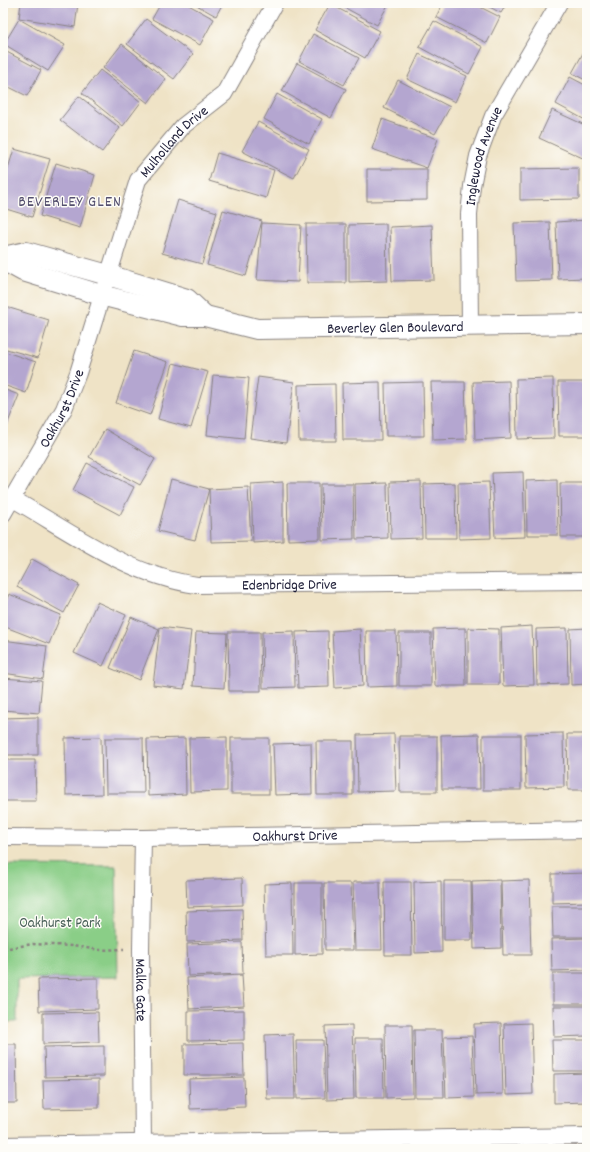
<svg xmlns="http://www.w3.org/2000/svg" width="590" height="1152" font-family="Dekko,sans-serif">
	<rect width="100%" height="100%" fill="#fdfcf7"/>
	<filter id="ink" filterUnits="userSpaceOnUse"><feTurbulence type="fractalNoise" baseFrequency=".025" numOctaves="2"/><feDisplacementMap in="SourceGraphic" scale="8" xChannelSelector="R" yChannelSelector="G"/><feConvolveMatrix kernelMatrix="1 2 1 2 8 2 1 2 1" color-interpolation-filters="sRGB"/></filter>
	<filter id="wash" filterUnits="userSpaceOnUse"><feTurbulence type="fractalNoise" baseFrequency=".012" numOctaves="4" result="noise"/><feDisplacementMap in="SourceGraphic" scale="16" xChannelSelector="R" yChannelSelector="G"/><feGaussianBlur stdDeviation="0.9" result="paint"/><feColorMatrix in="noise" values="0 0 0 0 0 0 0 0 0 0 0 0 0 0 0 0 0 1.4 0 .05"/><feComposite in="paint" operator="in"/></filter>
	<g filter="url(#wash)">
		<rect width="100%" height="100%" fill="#efe3c6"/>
		<!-- green -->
		<path fill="#8ace87" stroke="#567861" d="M 3,865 L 116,866 L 118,977 L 17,979 L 17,1022 L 3,1022 Z"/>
		<g id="blocks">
			<!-- building -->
			<g fill="#b4a6d0">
				<path d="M 21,3 L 78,3 L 75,27 L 19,18 Z"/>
				<path d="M 161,3 L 185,3 L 214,19 L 200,45 L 152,19 Z"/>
				<path d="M 193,3 L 223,3 L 216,16 Z"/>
				<path d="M 336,3 L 389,3 L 377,25 Z"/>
				<path d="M 443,3 L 472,3 L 500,17 L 487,43 L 436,17 Z"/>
				<path d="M 482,3 L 507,3 L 501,13 Z"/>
				<path d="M 330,4 L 380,31 L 365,58 L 315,30 Z"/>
				<path d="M 19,19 L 65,45 L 48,71 L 4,44 Z"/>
				<path d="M 146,19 L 193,54 L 174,79 L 127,44 Z"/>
				<path d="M 434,21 L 483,47 L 469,74 L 419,47 Z"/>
				<path d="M 313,34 L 359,58 L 344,85 L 299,61 Z"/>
				<path d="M 122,44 L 166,79 L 148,103 L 103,68 Z"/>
				<path d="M 587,46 L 587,81 L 572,73 Z"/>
				<path d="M 3,50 L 41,70 L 27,96 L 3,84 Z"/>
				<path d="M 419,54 L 467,76 L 455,102 L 407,79 Z"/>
				<path d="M 297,63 L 346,89 L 331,118 L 282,91 Z"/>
				<path d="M 100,70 L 141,102 L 123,126 L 82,93 Z"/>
				<path d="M 570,77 L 587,86 L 587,121 L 556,104 Z"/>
				<path d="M 398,80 L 450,107 L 435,134 L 384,108 Z"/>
				<path d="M 277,94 L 322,119 L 309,144 L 264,119 Z"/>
				<path d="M 79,96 L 120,128 L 102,152 L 60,120 Z"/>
				<path d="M 552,110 L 587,126 L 587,160 L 539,138 Z"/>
				<path d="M 382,119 L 438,139 L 427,168 L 372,149 Z"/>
				<path d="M 258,122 L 309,149 L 294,178 L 242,151 Z"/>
				<path d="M 3,145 L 7,146 L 3,158 Z"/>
				<path d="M 14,149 L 50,159 L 32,217 L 3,208 L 3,185 Z"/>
				<path d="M 217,153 L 274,170 L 266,198 L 209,181 Z"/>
				<path d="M 56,163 L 95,175 L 80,228 L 40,216 Z"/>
				<path d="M 579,168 L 579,199 L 520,200 L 520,169 Z"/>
				<path d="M 367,169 L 427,169 L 427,200 L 367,201 Z"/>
				<path d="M 178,200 L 217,212 L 202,264 L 162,253 Z"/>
				<path d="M 223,210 L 262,221 L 246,276 L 207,265 Z"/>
				<path d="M 587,220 L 587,278 L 558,279 L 556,222 Z"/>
				<path d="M 550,222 L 552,280 L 516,281 L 514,223 Z"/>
				<path d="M 262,223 L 301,225 L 298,282 L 257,280 Z"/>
				<path d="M 306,224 L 346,224 L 346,283 L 307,283 Z"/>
				<path d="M 386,224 L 387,281 L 349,282 L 349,225 Z"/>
				<path d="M 432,225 L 434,280 L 392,281 L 390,227 Z"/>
				<path d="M 3,306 L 49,320 L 38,358 L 3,348 Z"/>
				<path d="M 3,351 L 36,362 L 26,393 L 3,385 Z"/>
				<path d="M 134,351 L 168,362 L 150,415 L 116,403 Z"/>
				<path d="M 173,363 L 208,372 L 191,428 L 158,419 Z"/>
				<path d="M 213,375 L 249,378 L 244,439 L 207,435 Z"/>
				<path d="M 258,377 L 294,382 L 286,443 L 250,438 Z"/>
				<path d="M 553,378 L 554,438 L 517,439 L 516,379 Z"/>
				<path d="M 509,381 L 511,438 L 475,440 L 473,382 Z"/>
				<path d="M 380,382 L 381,440 L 343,440 L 342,383 Z"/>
				<path d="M 423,382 L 424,436 L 386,436 L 385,383 Z"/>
				<path d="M 431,382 L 465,382 L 467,439 L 433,440 Z"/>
				<path d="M 558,382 L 587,382 L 587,436 L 559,436 Z"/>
				<path d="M 335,384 L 336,441 L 299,441 L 298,385 Z"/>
				<path d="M 3,389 L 19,395 L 7,425 L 3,424 Z"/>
				<path d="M 105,429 L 155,459 L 140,485 L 89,457 Z"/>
				<path d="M 87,463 L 134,487 L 120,515 L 73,490 Z"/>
				<path d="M 523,472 L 525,537 L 495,538 L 492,473 Z"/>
				<path d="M 171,479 L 209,489 L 195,540 L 158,531 Z"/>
				<path d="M 557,480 L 558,535 L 527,535 L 526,481 Z"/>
				<path d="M 421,481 L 422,538 L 391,539 L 390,482 Z"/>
				<path d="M 283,482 L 283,541 L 253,543 L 251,484 Z"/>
				<path d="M 489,482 L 491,538 L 459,539 L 458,483 Z"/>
				<path d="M 287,483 L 319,483 L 320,539 L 288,540 Z"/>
				<path d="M 387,483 L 388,538 L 356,539 L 355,484 Z"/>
				<path d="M 455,483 L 456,538 L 425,538 L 424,484 Z"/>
				<path d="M 560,483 L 587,483 L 587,537 L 561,537 Z"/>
				<path d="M 321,484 L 353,484 L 354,539 L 322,540 Z"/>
				<path d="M 248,487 L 251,541 L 211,542 L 209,489 Z"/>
				<path d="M 32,559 L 79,585 L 64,613 L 17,587 Z"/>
				<path d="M 9,594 L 61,615 L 49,644 L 3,626 L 3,609 Z"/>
				<path d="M 97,602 L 126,615 L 103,666 L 74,653 Z"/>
				<path d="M 131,617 L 159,629 L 139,680 L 110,668 Z"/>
				<path d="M 532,626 L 534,685 L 503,686 L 501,628 Z"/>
				<path d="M 160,627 L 191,631 L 184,689 L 153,685 Z"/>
				<path d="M 465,628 L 466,686 L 435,686 L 433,629 Z"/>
				<path d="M 468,628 L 499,629 L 499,685 L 468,685 Z"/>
				<path d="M 567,628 L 568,684 L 537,685 L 536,629 Z"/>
				<path d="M 587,628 L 587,684 L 571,685 L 570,629 Z"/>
				<path d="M 360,629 L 363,686 L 335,688 L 332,631 Z"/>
				<path d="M 294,631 L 295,687 L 263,688 L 262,632 Z"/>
				<path d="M 328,631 L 329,687 L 298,688 L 296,632 Z"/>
				<path d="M 366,631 L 396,631 L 397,686 L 367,687 Z"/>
				<path d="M 196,632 L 227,633 L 224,688 L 193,686 Z"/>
				<path d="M 228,632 L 260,632 L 261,691 L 229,691 Z"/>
				<rect x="399" y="633" width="32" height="53"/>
				<path d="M 3,640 L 47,646 L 43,679 L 3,673 Z"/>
				<path d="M 3,678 L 42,681 L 39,713 L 3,710 Z"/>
				<path d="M 38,717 L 38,755 L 3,755 L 3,718 Z"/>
				<path d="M 563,733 L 564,787 L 526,788 L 525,734 Z"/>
				<path d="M 394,734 L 396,791 L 358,792 L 357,735 Z"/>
				<path d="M 479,734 L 480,789 L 442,789 L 441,735 Z"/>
				<path d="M 567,734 L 587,734 L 587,790 L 568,790 Z"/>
				<rect x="483" y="735" width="38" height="55"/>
				<path d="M 399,736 L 437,736 L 437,792 L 400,792 Z"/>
				<path d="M 101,737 L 102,794 L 66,795 L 65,738 Z"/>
				<path d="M 227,737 L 227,791 L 190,792 L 189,738 Z"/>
				<path d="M 105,738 L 143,738 L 144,793 L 106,793 Z"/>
				<path d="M 185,738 L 186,794 L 148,796 L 147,739 Z"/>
				<rect x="231" y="738" width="38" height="56"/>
				<path d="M 316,741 L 353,741 L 353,795 L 317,795 Z"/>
				<path d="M 311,743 L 312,794 L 275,795 L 273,744 Z"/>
				<path d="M 3,760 L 35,760 L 36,801 L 3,801 Z"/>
				<path d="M 587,873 L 587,902 L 552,903 L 552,874 Z"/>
				<path d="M 242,878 L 243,905 L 187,907 L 186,880 Z"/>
				<path d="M 500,880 L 501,948 L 474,949 L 472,881 Z"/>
				<path d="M 529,880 L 531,955 L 503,955 L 501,881 Z"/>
				<path d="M 441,881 L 442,952 L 415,953 L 414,882 Z"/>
				<path d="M 444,881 L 471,881 L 472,940 L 444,940 Z"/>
				<path d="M 353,882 L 380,882 L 382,950 L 355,950 Z"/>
				<path d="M 384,882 L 411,882 L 412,955 L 385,955 Z"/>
				<path d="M 292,883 L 293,955 L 266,955 L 264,884 Z"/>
				<path d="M 295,883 L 322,883 L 322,954 L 295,955 Z"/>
				<path d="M 324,883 L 351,883 L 353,950 L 325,950 Z"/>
				<path d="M 552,906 L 587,906 L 587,937 L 553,937 Z"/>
				<path d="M 242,909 L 243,940 L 187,942 L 186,911 Z"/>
				<path d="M 587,938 L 587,970 L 552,971 L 551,939 Z"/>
				<path d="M 242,942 L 243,974 L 188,976 L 187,944 Z"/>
				<rect x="553" y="973" width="34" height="31"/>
				<path d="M 242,975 L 244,1006 L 189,1009 L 187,978 Z"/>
				<path d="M 98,978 L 98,1009 L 39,1011 L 38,979 Z"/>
				<path d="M 553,1006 L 587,1006 L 587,1036 L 554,1037 Z"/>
				<path d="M 244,1010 L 244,1040 L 188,1041 L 188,1011 Z"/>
				<path d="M 98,1012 L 99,1042 L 43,1044 L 43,1013 Z"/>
				<path d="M 501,1023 L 503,1094 L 476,1095 L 474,1024 Z"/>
				<path d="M 531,1023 L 533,1094 L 506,1095 L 504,1024 Z"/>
				<path d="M 352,1025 L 354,1099 L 327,1100 L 325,1026 Z"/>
				<path d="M 385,1025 L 412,1025 L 413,1097 L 386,1098 Z"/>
				<path d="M 414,1030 L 442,1030 L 444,1097 L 415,1097 Z"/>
				<path d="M 293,1034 L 295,1099 L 267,1099 L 265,1035 Z"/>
				<path d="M 472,1036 L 474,1097 L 446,1098 L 444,1037 Z"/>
				<path d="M 355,1038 L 383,1038 L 384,1098 L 356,1098 Z"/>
				<path d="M 296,1040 L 323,1040 L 325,1098 L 297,1099 Z"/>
				<path d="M 552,1040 L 587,1040 L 587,1071 L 553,1071 Z"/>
				<path d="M 243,1043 L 244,1075 L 184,1075 L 184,1044 Z"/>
				<path d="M 3,1044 L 16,1044 L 17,1103 L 3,1103 Z"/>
				<path d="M 104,1046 L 104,1076 L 45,1077 L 44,1047 Z"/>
				<path d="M 587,1073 L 587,1102 L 554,1103 L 554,1074 Z"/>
				<path d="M 244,1077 L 245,1107 L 190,1109 L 189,1079 Z"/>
				<path d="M 99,1079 L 99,1108 L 44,1109 L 43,1080 Z"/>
			</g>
		</g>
	</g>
	<g filter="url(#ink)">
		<use href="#blocks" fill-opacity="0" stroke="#888280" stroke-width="1"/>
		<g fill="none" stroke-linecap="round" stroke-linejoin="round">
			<defs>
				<g id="minor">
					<path id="s1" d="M 470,326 L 469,214 L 472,186 L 478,156 L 493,116 L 559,3"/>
					<path id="s2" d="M 13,499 C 71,532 129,576 197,585 L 587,581"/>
					<path id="s3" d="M 3,514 L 64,409 L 78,373 L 138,180 L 183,126 L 224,94 L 275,3"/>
					<path id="s4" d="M 3,837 L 143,838 L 587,830"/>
					<path id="s5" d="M 143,838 L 141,949 L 143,1142"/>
					<path d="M 3,1145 L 587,1136"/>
				</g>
				<g id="tertiary">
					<path d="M 3,257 L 26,252 L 108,275 L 187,299 L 205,316"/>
					<path id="s6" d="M 3,260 L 23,271 L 101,295 L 183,316 L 205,316 L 257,329 L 587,324"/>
				</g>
			</defs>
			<!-- minor casing -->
			<use href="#minor" stroke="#888280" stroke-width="18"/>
			<!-- tertiary casing -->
			<use href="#tertiary" stroke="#888280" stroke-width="22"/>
			<!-- path -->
			<path stroke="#888280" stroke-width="2.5" stroke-dasharray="3 3" stroke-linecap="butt" d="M 3,949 L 33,944 L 72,946 L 101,950 L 124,949"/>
			<!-- minor -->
			<use href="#minor" stroke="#fff" stroke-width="16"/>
			<!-- tertiary -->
			<use href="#tertiary" stroke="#fff" stroke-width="20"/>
		</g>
	</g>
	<g text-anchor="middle" stroke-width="3" stroke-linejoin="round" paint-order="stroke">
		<!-- street labels -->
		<g font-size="15" fill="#22223b" stroke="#fdfcf7">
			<text dy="5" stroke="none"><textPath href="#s3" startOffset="415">Mulholland Drive</textPath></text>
			<text dy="5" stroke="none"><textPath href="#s1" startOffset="172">Inglewood Avenue</textPath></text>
			<text dy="5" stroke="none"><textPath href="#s6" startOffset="403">Beverley Glen Boulevard</textPath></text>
			<text dy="5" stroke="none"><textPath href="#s3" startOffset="121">Oakhurst Drive</textPath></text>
			<text dy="5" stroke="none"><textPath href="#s2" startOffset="297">Edenbridge Drive</textPath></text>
			<text dy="5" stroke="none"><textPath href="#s4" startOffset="292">Oakhurst Drive</textPath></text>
			<text dy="5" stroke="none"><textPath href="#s5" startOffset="152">Malka Gate</textPath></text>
		</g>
		<!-- park labels -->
		<g font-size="15" fill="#465e56" stroke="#fdfcf7">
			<text x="60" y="927">Oakhurst Park</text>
		</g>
		<!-- neighbourhood labels -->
		<g font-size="16" letter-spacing="1" fill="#55506f" stroke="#fdfcf7">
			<text x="70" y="206">BEVERLEY GLEN</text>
		</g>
	</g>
	<!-- margin -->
	<rect width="590" height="1152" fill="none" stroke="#fdfcf7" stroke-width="16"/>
</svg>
